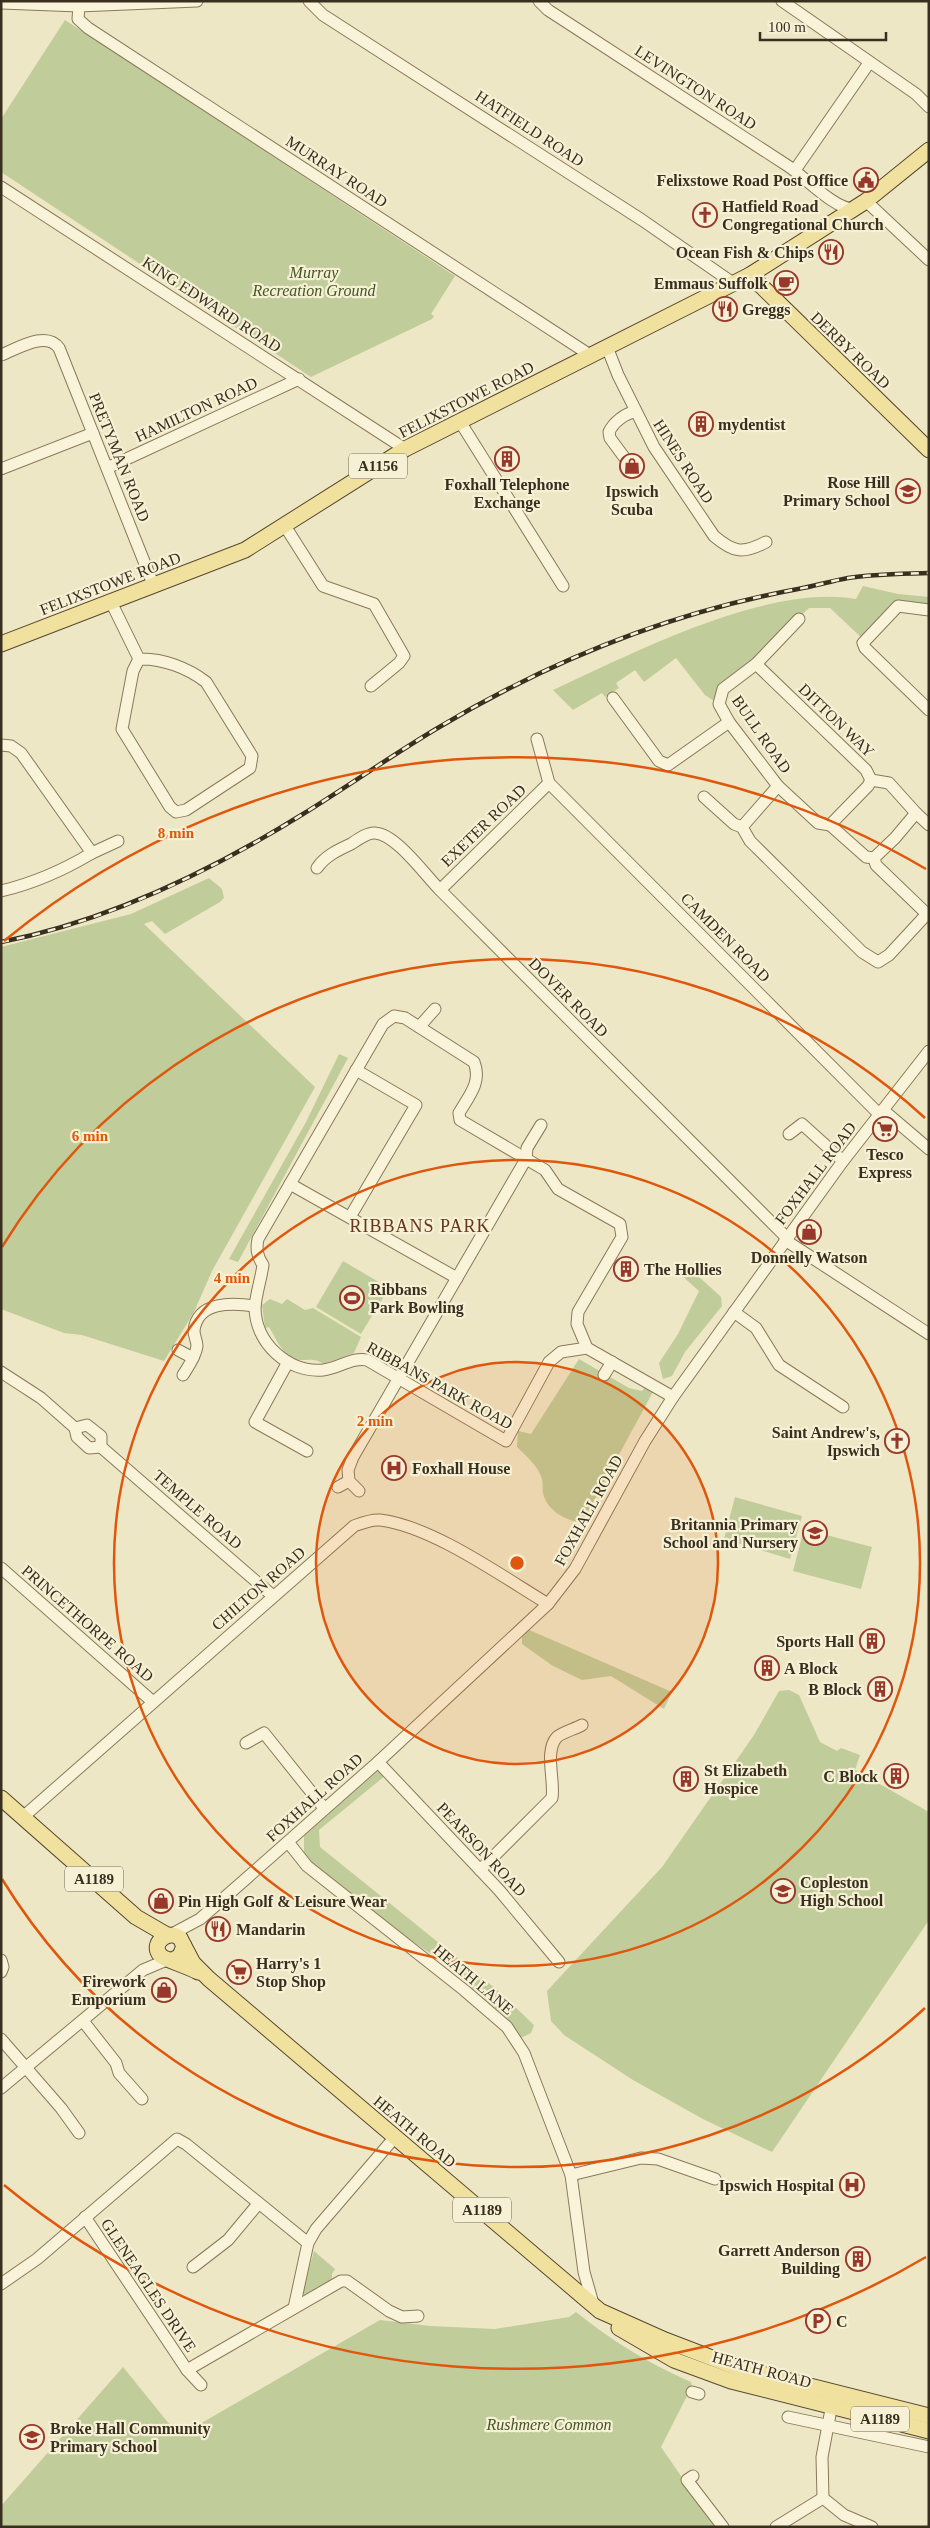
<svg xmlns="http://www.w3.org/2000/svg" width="930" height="2528" font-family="Georgia,serif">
	<rect width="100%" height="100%" fill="#eee7c5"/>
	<!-- green -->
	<g fill="#c0cc99">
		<path d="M 65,20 L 455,276 L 431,314 L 434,316 L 432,319 L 311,377 L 1,172 L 1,119 Z"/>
		<path d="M 863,586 L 898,594 L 929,597 L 929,610 L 898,606 L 864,640 L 830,608 L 809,608 L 723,689 L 719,704 L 705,695 L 676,658 L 644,682 L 635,670 L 616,683 L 619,688 L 605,697 L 602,693 L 573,710 L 553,690 C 635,652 766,584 856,599 Z"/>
		<path d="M 209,878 L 222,889 L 224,898 L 220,902 L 165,934 L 152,921 L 144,924 L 315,1087 L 212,1271 L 194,1312 L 164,1361 L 82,1335 L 64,1333 L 1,1309 L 1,947 L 131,914 Z"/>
		<path d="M 339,1054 L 348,1058 L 238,1262 L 229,1259 L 306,1122 Z"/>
		<path d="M 343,1261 L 389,1288 L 361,1334 L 316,1307 Z"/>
		<path d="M 686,1265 L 721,1297 L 722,1306 L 685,1352 L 672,1376 L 663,1379 L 659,1363 L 678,1334 L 699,1291 L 679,1273 Z"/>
		<path d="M 270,1299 L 282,1304 L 287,1299 L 305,1310 L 313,1308 L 361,1337 L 354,1353 L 323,1364 C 316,1358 307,1360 300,1360 C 285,1361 276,1338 269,1327 L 265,1328 L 262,1305 Z"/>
		<path d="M 579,1359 L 629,1388 L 642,1391 L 646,1386 L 654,1390 L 582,1523 C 565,1520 547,1511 543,1493 C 542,1486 544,1482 540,1474 C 536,1464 525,1455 517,1447 L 518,1431 L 531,1434 Z"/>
		<path d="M 735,1497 L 802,1516 L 790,1559 L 724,1539 Z"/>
		<path d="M 804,1529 L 872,1547 L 861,1589 L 793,1571 Z"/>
		<path d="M 527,1629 L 672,1692 L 664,1709 L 611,1676 L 582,1680 L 553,1666 L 522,1644 L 522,1635 Z"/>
		<path d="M 789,1690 L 799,1695 L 820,1742 L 837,1751 L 841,1748 L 860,1755 L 855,1770 L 929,1812 L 929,1920 L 772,2152 L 703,2119 L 633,2080 L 564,2035 L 551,2021 L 547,1991 L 662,1867 L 754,1735 L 779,1691 Z"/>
		<path d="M 380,1769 L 386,1775 L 319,1830 L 320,1847 L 496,1989 L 534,2025 L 531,2033 L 523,2037 L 518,2037 L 477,1999 L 456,1971 L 364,1908 L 327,1879 L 304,1854 L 304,1836 Z"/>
		<path d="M 314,2251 L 335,2269 L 332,2274 L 332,2282 L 305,2295 L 302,2293 Z"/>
		<path d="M 576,2312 C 612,2341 648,2363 691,2382 L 692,2386 L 661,2447 L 716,2527 L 1,2527 L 1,2506 L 123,2367 L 179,2436 L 380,2320 L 430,2326 L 495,2329 L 569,2317 Z"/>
	</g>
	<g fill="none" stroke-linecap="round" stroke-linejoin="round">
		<defs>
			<g id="minor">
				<path d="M 309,1 L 323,15 L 642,220 L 733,283"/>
				<path d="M 539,1 L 548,10 C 628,62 708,114 788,166 C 805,177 834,209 854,209"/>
				<path d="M 782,1 L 916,94 L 929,107"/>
				<path d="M 1,3 L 79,6 L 197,1"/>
				<path d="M 79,6 L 78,19 L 88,28 L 590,355"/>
				<path d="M 795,170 L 869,63"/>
				<path d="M 1,187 L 405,449"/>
				<path d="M 866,201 L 929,260"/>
				<path d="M 607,347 L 618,375 L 654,447 L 714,536 C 734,553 743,554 766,542"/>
				<path d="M 1,355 C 17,349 46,330 59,348 L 153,584"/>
				<path d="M 459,420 L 563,586"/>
				<path d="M 624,457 L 610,438 L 609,432 C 613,423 625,413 635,412"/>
				<path d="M 107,468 L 299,379"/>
				<path d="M 1,469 L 93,433"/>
				<path d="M 285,526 L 323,586 L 374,604 L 404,656 L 399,663 L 371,686"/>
				<path d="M 110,600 L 139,659 C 162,658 188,668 206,682 L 252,756 L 250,768 L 186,810 L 176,812 L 170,807 L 122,729 L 133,671 L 139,659"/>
				<path d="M 929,610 L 898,606 L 863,643 L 865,648 L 929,710"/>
				<path d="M 799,619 L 756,664 L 723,689 L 719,704 L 729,722 L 778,786 L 742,827 L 750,841 L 862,952 L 878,962 L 889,955 L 926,915"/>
				<path d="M 756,664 L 866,770 L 871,780 L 868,786 L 830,825"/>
				<path d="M 613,698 L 659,761 L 668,765 L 729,722"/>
				<path d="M 537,739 L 549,783 L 879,1114"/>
				<path d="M 1,745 L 11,746 L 21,753 L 92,853 C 62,871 35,883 1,891"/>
				<path d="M 871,780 L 889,783 L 916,813 L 895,838 L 874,858 L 876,865 L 929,916"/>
				<path d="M 778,786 L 818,823 L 830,825 L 866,857 L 874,858"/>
				<path d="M 704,797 L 734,824 L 742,827"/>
				<path d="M 916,813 L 929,825"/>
				<path d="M 92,853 L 118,841"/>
				<path d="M 317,868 C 325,856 338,850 351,844 C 357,840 368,832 375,833 C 396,834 425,875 440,890 L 787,1238"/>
				<path d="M 440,890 L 549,783"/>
				<path d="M 394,1016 L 405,1018 L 474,1062 C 482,1082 469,1096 459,1113 L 460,1120 L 545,1170 L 558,1189 L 620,1224 L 622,1237 L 578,1312 L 577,1324 L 587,1348 L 561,1352 L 549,1362 L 506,1441 L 367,1360 C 352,1357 339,1368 323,1370 C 288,1373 255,1343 255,1307 C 256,1294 261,1279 263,1265 C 257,1256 256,1249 258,1239 L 383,1024 Z"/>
				<path d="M 419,1027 L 435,1009"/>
				<path d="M 883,1110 L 929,1149"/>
				<path d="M 789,1134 L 802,1124 L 843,1161"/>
				<path d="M 290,1184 L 457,1278"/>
				<path d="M 350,1217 L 416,1105 L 356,1070"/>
				<path d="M 785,1240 L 929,1334"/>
				<path d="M 734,1312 L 756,1328 L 779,1365 L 843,1407"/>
				<path d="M 587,1348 L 673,1397"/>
				<path d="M 178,1350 L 193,1358"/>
				<path d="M 288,1362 L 255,1422 L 307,1451"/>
				<path d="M 1,1372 L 41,1398 L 75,1428 L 77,1437 L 89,1448 L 101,1447"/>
				<path d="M 183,1375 C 188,1367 196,1356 197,1346 C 197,1341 194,1336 194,1331 C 197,1300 234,1303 255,1306"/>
				<path d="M 604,1375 L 612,1362"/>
				<path d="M 75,1428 L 87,1425 L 101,1436 L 101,1447 L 273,1596"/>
				<path d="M 338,1487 L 349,1481"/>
				<path d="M 359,1491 L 349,1481 L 348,1470 L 353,1457 L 526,1159 L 527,1148 L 541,1125"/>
				<path d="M 1,1568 L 153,1702"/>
				<path d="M 246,1743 L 264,1733 L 324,1808"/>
				<path d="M 378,1762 L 499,1890 L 559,1962"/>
				<path d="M 23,1817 L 354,1526 C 362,1523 371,1519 380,1520 C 432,1526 503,1577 548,1604"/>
				<path d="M 288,1842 L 307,1866 L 464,1990 L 507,2027 L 524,2053 L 571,2175 L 584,2272 L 594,2307"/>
				<path d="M 480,1870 L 552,1798 C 555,1780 544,1751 557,1737 C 563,1732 575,1729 582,1725"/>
				<path d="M 172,1934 L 200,1919 L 248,1877 L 378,1762 L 548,1604 L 575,1569 L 645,1441 L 673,1397 L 843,1161 L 929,1051"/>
				<path d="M 1,1960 L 3,1967 L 1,1972"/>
				<path d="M 83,2021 L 116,2063 L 119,2073 L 142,2099"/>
				<path d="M 1,2039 L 61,2108 L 79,2133"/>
				<path d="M 1,2088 L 143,1970 L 169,1959"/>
				<path d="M 571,2175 L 641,2158 L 658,2159 L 715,2179"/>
				<path d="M 85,2217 L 187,2370 L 201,2385"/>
				<path d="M 193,2267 L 228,2240 L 258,2204"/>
				<path d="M 1,2284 L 37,2259 L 177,2139 L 186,2144 L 308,2243"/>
				<path d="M 294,2308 L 308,2243 L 316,2229 L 395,2137"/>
				<path d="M 187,2370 L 341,2281 L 347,2281 L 389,2311 L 402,2317 L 418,2316"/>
				<path d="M 692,2392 L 699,2394"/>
				<path d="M 833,2399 L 822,2457 L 823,2498 L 844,2515 L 872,2527"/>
				<path d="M 788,2417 L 929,2447"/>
				<path d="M 693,2476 L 687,2480 L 723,2527"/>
				<path d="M 776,2527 L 823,2498"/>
			</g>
			<g id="major">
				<path d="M 750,275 L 929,450"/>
				<path d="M 1,644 L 245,550 L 405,449 L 750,275 L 866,201 L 929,150"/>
				<path d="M 1,1798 L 136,1917 L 167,1935"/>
				<path d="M 184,1946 L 193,1963 L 209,1979 L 600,2311 L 665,2340 L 738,2368 L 929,2416"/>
				<path d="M 173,1960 L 180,1956 L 184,1946 L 180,1938 C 168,1929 149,1944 161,1956 C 164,1959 190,1967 198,1972"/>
				<path d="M 619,2328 L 674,2360 L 731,2381 L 929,2431"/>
			</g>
		</defs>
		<!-- minor casing -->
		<use href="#minor" stroke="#89795b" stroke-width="13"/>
		<!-- major casing -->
		<use href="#major" stroke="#57472f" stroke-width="17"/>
		<!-- minor -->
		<use href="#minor" stroke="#f9f3d9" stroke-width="11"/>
		<!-- major -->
		<use href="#major" stroke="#f1e19e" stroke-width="15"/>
		<defs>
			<path id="rail" d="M 1,942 C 109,921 211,871 303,814 C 348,786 391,756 436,729 C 549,661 668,613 798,589 C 815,586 831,581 848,578 C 874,574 902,574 929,573"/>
		</defs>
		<!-- rail casing -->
		<use href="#rail" stroke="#392f1f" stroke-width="4.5"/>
		<!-- rail -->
		<use href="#rail" stroke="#f6f0d5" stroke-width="2.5" stroke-dasharray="8" stroke-linecap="butt"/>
	</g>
	<!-- distance rings -->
	<circle cx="517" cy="1563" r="201" fill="#df570d" fill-opacity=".12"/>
	<g fill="none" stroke="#df570d" stroke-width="2.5">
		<circle cx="517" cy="1563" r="201"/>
		<circle cx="517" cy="1563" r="403"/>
		<path d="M925 2008A604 604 0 0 1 2 1879M2 1247A604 604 0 0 1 925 1118"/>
		<path d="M926 2257A806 806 0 0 1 4 2185M4 941A806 806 0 0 1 926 869"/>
	</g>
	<!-- icons -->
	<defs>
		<symbol id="civic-ring" viewBox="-11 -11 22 22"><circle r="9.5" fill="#f6f0d5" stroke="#98382b" stroke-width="1.5"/><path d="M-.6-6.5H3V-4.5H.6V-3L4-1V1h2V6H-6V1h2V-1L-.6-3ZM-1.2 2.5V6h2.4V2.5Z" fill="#98382b"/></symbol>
		<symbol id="church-ring" viewBox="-11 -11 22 22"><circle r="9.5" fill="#f6f0d5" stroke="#98382b" stroke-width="1.5"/><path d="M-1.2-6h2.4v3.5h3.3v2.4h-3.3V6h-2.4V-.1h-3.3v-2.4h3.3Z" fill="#98382b"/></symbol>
		<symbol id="restaurant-ring" viewBox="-11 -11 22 22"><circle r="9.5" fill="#f6f0d5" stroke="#98382b" stroke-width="1.5"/><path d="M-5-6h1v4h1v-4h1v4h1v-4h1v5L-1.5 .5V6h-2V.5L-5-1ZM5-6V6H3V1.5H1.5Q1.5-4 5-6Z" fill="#98382b"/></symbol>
		<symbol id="cafe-ring" viewBox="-11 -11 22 22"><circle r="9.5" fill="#f6f0d5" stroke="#98382b" stroke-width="1.5"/><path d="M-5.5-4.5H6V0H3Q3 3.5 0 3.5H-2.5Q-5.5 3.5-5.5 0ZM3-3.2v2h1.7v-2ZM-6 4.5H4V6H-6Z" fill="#98382b"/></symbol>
		<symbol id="building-ring" viewBox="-11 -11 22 22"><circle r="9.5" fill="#f6f0d5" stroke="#98382b" stroke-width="1.5"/><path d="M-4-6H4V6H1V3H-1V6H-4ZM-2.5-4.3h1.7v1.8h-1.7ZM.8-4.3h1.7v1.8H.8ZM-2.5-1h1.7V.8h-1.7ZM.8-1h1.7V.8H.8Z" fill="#98382b"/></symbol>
		<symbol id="shop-ring" viewBox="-11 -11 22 22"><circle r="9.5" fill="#f6f0d5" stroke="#98382b" stroke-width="1.5"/><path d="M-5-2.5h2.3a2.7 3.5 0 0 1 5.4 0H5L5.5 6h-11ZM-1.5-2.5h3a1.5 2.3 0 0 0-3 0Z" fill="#98382b"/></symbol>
		<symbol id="school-ring" viewBox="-11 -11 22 22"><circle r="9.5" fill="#f6f0d5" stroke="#98382b" stroke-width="1.5"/><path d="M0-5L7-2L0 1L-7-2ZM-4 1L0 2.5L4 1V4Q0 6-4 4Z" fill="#98382b"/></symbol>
		<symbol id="supermarket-ring" viewBox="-11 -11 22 22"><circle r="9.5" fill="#f6f0d5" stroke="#98382b" stroke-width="1.5"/><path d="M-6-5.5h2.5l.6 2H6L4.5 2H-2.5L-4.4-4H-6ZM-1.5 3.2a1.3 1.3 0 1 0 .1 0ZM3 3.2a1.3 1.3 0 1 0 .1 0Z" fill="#98382b"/></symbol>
		<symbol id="stadium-ring" viewBox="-11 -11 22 22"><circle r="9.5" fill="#f6f0d5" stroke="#98382b" stroke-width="1.5"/><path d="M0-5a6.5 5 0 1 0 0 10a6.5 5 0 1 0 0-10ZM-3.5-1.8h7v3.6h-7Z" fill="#98382b"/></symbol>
		<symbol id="hospital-ring" viewBox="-11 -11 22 22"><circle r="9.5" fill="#f6f0d5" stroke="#98382b" stroke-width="1.5"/><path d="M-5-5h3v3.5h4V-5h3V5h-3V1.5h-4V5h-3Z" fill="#98382b"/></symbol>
		<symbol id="parking-ring" viewBox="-11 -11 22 22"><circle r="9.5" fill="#f6f0d5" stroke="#98382b" stroke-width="1.5"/><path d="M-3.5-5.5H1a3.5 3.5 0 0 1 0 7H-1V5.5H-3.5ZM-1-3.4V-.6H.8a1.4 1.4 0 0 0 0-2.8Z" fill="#98382b"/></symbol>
	</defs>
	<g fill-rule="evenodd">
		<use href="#civic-ring" x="852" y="166" width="28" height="28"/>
		<use href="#church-ring" x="691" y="201" width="28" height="28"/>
		<use href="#restaurant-ring" x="817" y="238" width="28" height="28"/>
		<use href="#cafe-ring" x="772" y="269" width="28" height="28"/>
		<use href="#restaurant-ring" x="711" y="295" width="28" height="28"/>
		<use href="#building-ring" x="687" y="410" width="28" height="28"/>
		<use href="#building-ring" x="493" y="445" width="28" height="28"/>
		<use href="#shop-ring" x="618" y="452" width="28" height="28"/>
		<use href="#school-ring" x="894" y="477" width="28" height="28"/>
		<use href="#supermarket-ring" x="871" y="1115" width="28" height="28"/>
		<use href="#shop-ring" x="795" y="1218" width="28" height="28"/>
		<use href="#building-ring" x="612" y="1255" width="28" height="28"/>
		<use href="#stadium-ring" x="338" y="1284" width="28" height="28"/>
		<use href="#church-ring" x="883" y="1427" width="28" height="28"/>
		<use href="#hospital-ring" x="380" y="1454" width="28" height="28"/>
		<use href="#school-ring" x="801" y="1519" width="28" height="28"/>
		<use href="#building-ring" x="858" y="1627" width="28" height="28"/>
		<use href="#building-ring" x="753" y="1654" width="28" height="28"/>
		<use href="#building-ring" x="866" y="1675" width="28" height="28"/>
		<use href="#building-ring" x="882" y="1762" width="28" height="28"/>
		<use href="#building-ring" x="672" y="1765" width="28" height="28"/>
		<use href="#school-ring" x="769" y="1877" width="28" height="28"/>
		<use href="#shop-ring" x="147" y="1887" width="28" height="28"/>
		<use href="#restaurant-ring" x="204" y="1915" width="28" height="28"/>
		<use href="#supermarket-ring" x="225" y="1958" width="28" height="28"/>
		<use href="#shop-ring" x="150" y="1976" width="28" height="28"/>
		<use href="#hospital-ring" x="838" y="2171" width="28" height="28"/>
		<use href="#building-ring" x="844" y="2245" width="28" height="28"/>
		<use href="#parking-ring" x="804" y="2307" width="28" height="28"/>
		<use href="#school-ring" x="18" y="2423" width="28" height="28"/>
	</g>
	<g text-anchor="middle" stroke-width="4.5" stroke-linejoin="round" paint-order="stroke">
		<!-- shield labels -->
		<g fill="#f6f0d5" stroke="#726956" stroke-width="1">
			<rect x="349" y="453.5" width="58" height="25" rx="4"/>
			<rect x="65" y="1866.5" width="58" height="25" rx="4"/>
			<rect x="453" y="2197.5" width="58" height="25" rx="4"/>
			<rect x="851" y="2406.5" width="58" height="25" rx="4"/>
		</g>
		<g font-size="15" font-weight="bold" fill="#392f1f">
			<text x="378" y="471">A1156</text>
			<text x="94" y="1884">A1189</text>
			<text x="482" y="2215">A1189</text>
			<text x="880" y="2424">A1189</text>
		</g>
		<!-- street labels -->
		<g font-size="16" fill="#392f1f" stroke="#f6f0d5">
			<text transform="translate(696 87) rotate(33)" y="6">LEVINGTON ROAD</text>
			<text transform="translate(530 128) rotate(33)" y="6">HATFIELD ROAD</text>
			<text transform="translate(337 171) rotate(33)" y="6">MURRAY ROAD</text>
			<text transform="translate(212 304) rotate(33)" y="6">KING EDWARD ROAD</text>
			<text transform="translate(851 350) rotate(44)" y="6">DERBY ROAD</text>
			<text transform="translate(466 399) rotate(-27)" y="6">FELIXSTOWE ROAD</text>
			<text transform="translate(196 409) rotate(-25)" y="6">HAMILTON ROAD</text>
			<text transform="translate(120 457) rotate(68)" y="6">PRETYMAN ROAD</text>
			<text transform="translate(684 461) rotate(57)" y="6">HINES ROAD</text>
			<text transform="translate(110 583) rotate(-21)" y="6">FELIXSTOWE ROAD</text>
			<text transform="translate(837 720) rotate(44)" y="6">DITTON WAY</text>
			<text transform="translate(762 734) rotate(55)" y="6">BULL ROAD</text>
			<text transform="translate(483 825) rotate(-44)" y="6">EXETER ROAD</text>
			<text transform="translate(726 937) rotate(45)" y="6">CAMDEN ROAD</text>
			<text transform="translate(569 997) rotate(45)" y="6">DOVER ROAD</text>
			<text transform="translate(815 1173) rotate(-53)" y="6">FOXHALL ROAD</text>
			<text transform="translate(440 1385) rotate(29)" y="6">RIBBANS PARK ROAD</text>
			<text transform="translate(198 1509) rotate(41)" y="6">TEMPLE ROAD</text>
			<text transform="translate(588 1510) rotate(-61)" y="6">FOXHALL ROAD</text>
			<text transform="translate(258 1588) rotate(-41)" y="6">CHILTON ROAD</text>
			<text transform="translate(88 1623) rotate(41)" y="6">PRINCETHORPE ROAD</text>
			<text transform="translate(314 1797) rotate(-42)" y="6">FOXHALL ROAD</text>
			<text transform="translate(482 1849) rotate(47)" y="6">PEARSON ROAD</text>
			<text transform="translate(474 1979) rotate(40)" y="6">HEATH LANE</text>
			<text transform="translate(415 2131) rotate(40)" y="6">HEATH ROAD</text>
			<text transform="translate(149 2285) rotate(56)" y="6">GLENEAGLES DRIVE</text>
			<text transform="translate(762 2369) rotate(15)" y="6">HEATH ROAD</text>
		</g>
		<!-- poi labels -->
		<g font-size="16" font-weight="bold" fill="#392f1f" stroke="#f6f0d5" text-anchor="start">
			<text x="848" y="186" text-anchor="end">Felixstowe Road Post Office</text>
			<text x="722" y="212">Hatfield Road<tspan x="722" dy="18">Congregational Church</tspan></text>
			<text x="814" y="258" text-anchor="end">Ocean Fish &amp; Chips</text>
			<text x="768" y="289" text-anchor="end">Emmaus Suffolk</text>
			<text x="742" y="315">Greggs</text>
			<text x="718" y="430">mydentist</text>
			<text x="890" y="488" text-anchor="end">Rose Hill<tspan x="890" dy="18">Primary School</tspan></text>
			<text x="507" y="490" text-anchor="middle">Foxhall Telephone<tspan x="507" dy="18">Exchange</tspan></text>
			<text x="632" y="497" text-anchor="middle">Ipswich<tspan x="632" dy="18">Scuba</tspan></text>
			<text x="885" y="1160" text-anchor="middle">Tesco<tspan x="885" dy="18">Express</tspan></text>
			<text x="809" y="1263" text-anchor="middle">Donnelly Watson</text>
			<text x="644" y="1275">The Hollies</text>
			<text x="370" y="1295">Ribbans<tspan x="370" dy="18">Park Bowling</tspan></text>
			<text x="880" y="1438" text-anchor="end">Saint Andrew's,<tspan x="880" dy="18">Ipswich</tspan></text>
			<text x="412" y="1474">Foxhall House</text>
			<text x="798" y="1530" text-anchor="end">Britannia Primary<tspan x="798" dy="18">School and Nursery</tspan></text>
			<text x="854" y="1647" text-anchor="end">Sports Hall</text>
			<text x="784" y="1674">A Block</text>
			<text x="862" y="1695" text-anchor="end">B Block</text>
			<text x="704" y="1776">St Elizabeth<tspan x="704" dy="18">Hospice</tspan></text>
			<text x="878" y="1782" text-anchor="end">C Block</text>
			<text x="800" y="1888">Copleston<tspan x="800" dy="18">High School</tspan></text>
			<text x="178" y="1907">Pin High Golf &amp; Leisure Wear</text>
			<text x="236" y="1935">Mandarin</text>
			<text x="256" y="1969">Harry's 1<tspan x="256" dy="18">Stop Shop</tspan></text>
			<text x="146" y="1987" text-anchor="end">Firework<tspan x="146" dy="18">Emporium</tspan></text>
			<text x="834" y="2191" text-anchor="end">Ipswich Hospital</text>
			<text x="840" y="2256" text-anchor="end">Garrett Anderson<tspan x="840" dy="18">Building</tspan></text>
			<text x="836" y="2327">C</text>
			<text x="50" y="2434">Broke Hall Community<tspan x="50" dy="18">Primary School</tspan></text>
		</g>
		<!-- park labels -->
		<g font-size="16" font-style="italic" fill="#445626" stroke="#f6f0d5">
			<text x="314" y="278">Murray<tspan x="314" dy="18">Recreation Ground</tspan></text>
			<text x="549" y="2430">Rushmere Common</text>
		</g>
		<!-- neighbourhood labels -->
		<g font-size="18" letter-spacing="1" fill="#66361e" stroke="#f6f0d5">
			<text x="420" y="1232">RIBBANS PARK</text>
		</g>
	</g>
	<circle cx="517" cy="1563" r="8" fill="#df570d" stroke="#f6f0d5" stroke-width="2.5"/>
	<g font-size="15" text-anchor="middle" font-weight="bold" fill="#df570d" stroke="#f6f0d5" stroke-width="4.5" stroke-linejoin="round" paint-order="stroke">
		<text x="176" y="838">8 min</text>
		<text x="90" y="1141">6 min</text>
		<text x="232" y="1283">4 min</text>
		<text x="375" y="1426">2 min</text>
	</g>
	<!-- border -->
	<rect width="930" height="2528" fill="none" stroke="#392f1f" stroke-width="5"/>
	<!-- scale -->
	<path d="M760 32v8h126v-8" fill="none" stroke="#392f1f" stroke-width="2.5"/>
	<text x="768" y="32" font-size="15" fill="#392f1f" stroke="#f6f0d5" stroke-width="4" paint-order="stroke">100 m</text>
</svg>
